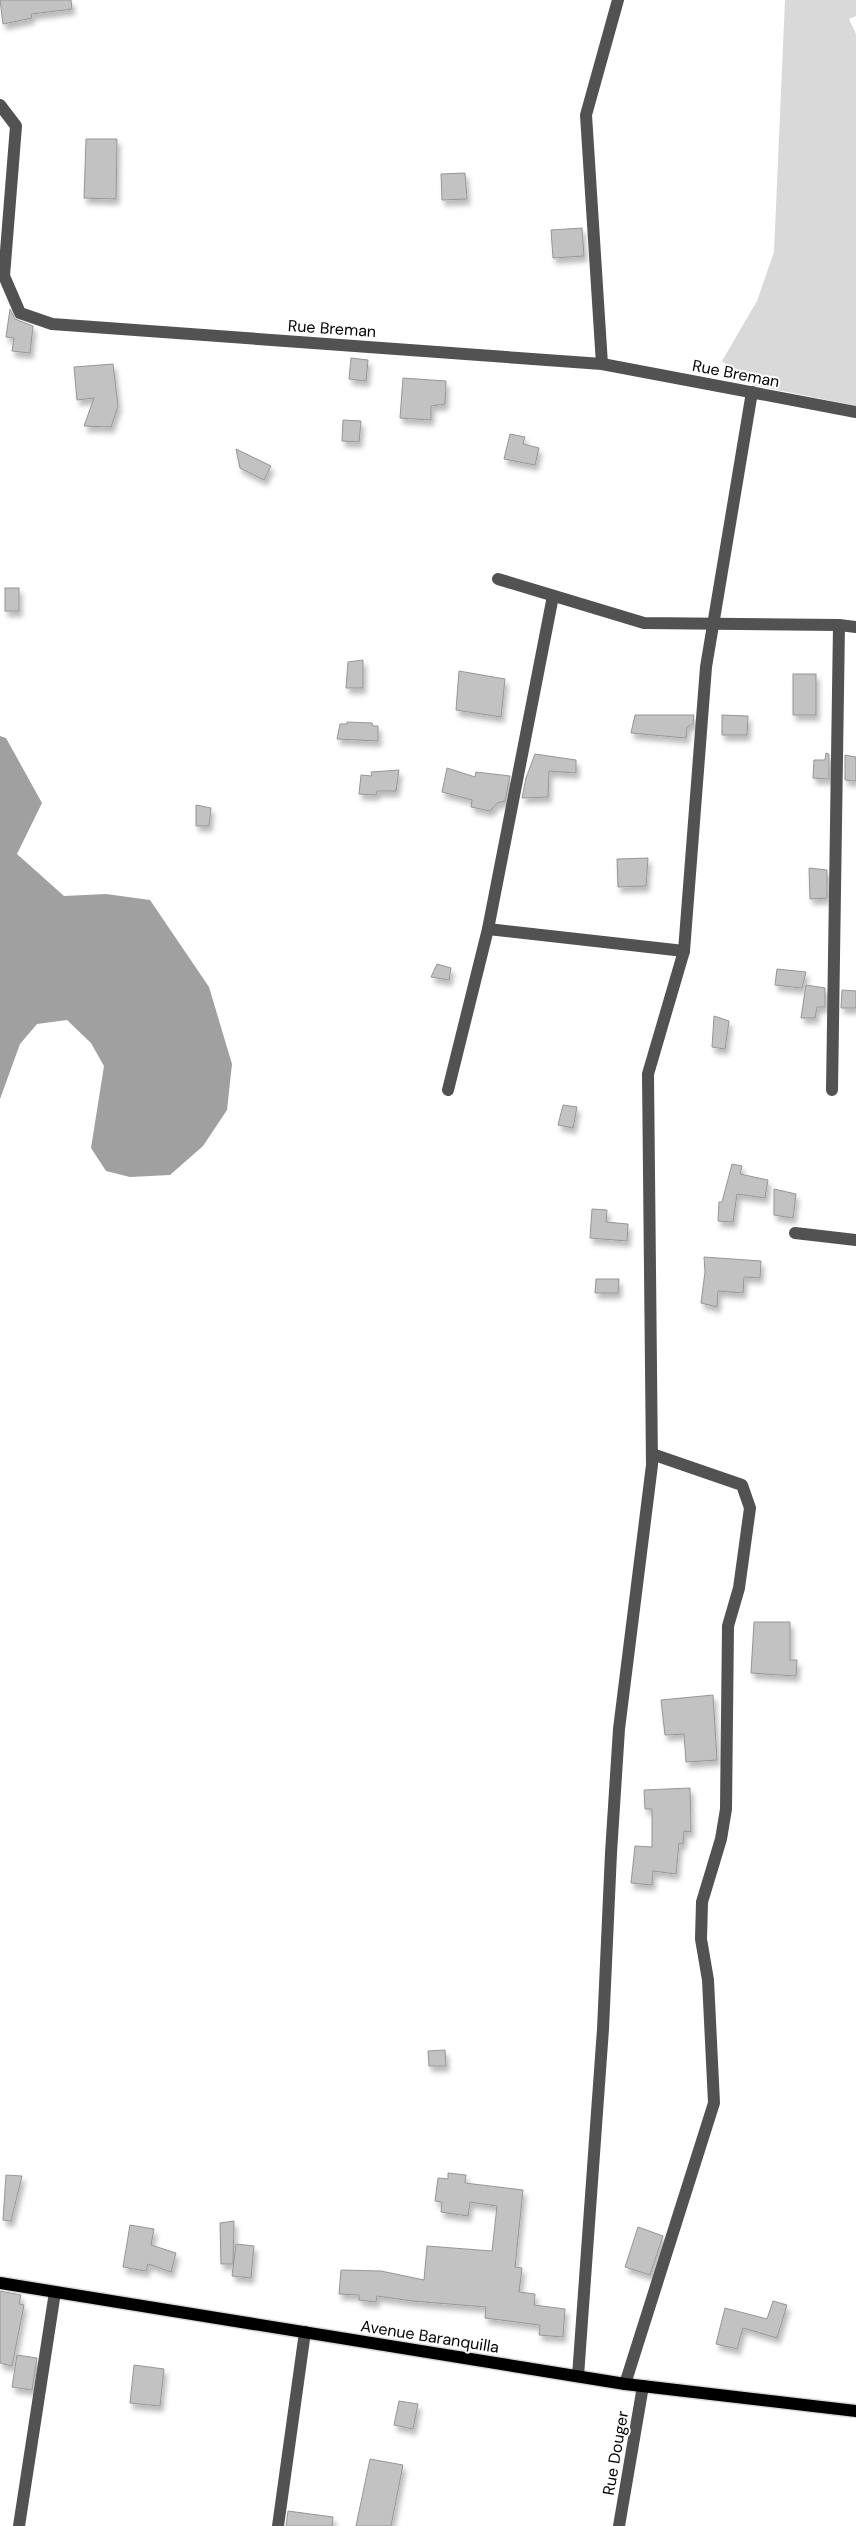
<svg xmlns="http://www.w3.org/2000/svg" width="856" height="2526" font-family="'DM Sans',sans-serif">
	<defs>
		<filter id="shadow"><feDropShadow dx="3" dy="5.5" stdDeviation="2.5" flood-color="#0004"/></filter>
	</defs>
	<rect width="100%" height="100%" fill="#fff"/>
	<!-- green -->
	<path fill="#d9d9d9" d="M 785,0 L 856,0 L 856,16 L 849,19 L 856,34 L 856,406 L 753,385 L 722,361 L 757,301 L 774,252 Z"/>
	<!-- water -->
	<path fill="#a0a0a0" d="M 0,736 L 6,738 L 42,803 L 17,854 L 64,896 L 106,894 L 150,900 L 209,987 L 232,1064 L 227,1110 L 203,1146 L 170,1175 L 130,1177 L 106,1171 L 91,1148 L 104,1066 L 91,1043 L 67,1020 L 37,1024 L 20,1044 L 0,1099 Z"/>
	<!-- building -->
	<g fill="#c2c2c2" stroke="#969696" filter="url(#shadow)">
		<path d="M 0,0 L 71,0 L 72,9 L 31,14 L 32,18 L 3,24 Z"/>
		<path d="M 86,139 L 117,139 L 116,199 L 84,198 Z"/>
		<path d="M 465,173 L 467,199 L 442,200 L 441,174 Z"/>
		<path d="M 582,228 L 584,256 L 553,258 L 551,230 Z"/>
		<path d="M 10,309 L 15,319 L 33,326 L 30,353 L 12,351 L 14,338 L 6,337 Z"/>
		<path d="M 351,358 L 368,360 L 366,381 L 349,379 Z"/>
		<path d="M 113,364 L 118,406 L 111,427 L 84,426 L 94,398 L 77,400 L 74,367 Z"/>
		<path d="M 403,378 L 446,381 L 445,404 L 431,406 L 431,420 L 400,418 Z"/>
		<path d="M 343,420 L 361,421 L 359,442 L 342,441 Z"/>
		<path d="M 510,434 L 525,437 L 523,444 L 539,448 L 535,465 L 504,459 Z"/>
		<path d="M 236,449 L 271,466 L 264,480 L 240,468 Z"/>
		<rect x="5" y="588" width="14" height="23"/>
		<path d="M 363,660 L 363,688 L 346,688 L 348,662 Z"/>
		<path d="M 459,671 L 505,679 L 501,717 L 456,710 Z"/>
		<rect x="793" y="674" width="23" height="41"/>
		<path d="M 635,715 L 694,715 L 693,724 L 687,727 L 686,738 L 631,733 Z"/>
		<path d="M 722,715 L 748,716 L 747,735 L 722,735 Z"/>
		<path d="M 347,722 L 372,723 L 373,726 L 378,726 L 378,741 L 337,739 L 340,724 L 347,724 Z"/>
		<path d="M 826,753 L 829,754 L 829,779 L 813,778 L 814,760 L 825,760 Z"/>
		<path d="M 535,754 L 576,760 L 576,773 L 549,771 L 548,797 L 522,798 L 526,778 Z"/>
		<path d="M 845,755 L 856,757 L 856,781 L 845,780 Z"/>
		<path d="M 447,768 L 475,777 L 476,772 L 510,776 L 505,801 L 497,803 L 490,811 L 471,807 L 472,800 L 442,792 Z"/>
		<path d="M 399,770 L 396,791 L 377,791 L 376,795 L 359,794 L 361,775 L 372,776 L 371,772 Z"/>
		<path d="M 196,805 L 211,808 L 209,826 L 196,826 Z"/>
		<path d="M 648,858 L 646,886 L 618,887 L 617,859 Z"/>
		<path d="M 809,868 L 827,870 L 827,898 L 810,899 Z"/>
		<path d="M 437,964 L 451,968 L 449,980 L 431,977 Z"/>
		<path d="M 777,969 L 806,972 L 802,988 L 775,985 Z"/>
		<path d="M 806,985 L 825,988 L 825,1007 L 817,1007 L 815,1018 L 801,1018 Z"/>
		<path d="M 842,990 L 856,991 L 856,1008 L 841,1008 Z"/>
		<path d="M 714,1016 L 729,1021 L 725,1049 L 712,1047 Z"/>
		<path d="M 563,1105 L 577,1107 L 573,1128 L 558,1125 Z"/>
		<path d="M 732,1164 L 742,1166 L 740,1174 L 768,1180 L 765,1198 L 737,1194 L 733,1222 L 718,1221 L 719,1202 L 722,1202 Z"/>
		<path d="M 774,1189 L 796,1194 L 793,1218 L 774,1215 Z"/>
		<path d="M 592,1209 L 607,1210 L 606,1222 L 628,1224 L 627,1241 L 590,1238 Z"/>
		<path d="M 704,1257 L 761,1261 L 760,1278 L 744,1277 L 743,1293 L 718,1291 L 717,1307 L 701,1303 L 705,1272 Z"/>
		<path d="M 596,1279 L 619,1279 L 618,1293 L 595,1293 Z"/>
		<path d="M 754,1622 L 790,1622 L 790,1660 L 797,1660 L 796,1676 L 751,1673 Z"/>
		<path d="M 713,1695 L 717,1760 L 686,1762 L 684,1734 L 665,1735 L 661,1700 Z"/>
		<path d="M 690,1788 L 691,1832 L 684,1831 L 683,1844 L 679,1843 L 676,1874 L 653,1871 L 652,1885 L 631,1883 L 635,1846 L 652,1847 L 652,1809 L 645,1809 L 644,1790 Z"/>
		<path d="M 445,2050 L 446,2066 L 429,2066 L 428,2051 Z"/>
		<path d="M 448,2173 L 466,2175 L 465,2183 L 523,2190 L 515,2267 L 522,2268 L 519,2292 L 535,2294 L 534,2305 L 565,2309 L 563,2337 L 539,2335 L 540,2325 L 485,2318 L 486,2307 L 412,2301 L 377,2296 L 376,2302 L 359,2300 L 359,2295 L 339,2294 L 341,2270 L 381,2271 L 424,2280 L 427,2246 L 492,2251 L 497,2206 L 470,2202 L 468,2216 L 441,2212 L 442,2202 L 435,2201 L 438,2178 L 448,2179 Z"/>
		<path d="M 6,2175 L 22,2176 L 11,2221 L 3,2220 Z"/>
		<path d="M 234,2221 L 233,2264 L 221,2264 L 220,2223 Z"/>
		<path d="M 130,2225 L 154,2229 L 151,2245 L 176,2253 L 171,2272 L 148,2264 L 146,2271 L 123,2267 Z"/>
		<path d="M 638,2227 L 663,2236 L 650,2275 L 625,2267 Z"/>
		<path d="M 236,2244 L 254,2246 L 251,2278 L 232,2276 Z"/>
		<path d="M 0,2291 L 21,2295 L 19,2304 L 24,2305 L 12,2366 L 0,2363 Z"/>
		<path d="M 773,2301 L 787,2305 L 777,2338 L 743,2328 L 737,2349 L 716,2344 L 725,2308 L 767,2319 Z"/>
		<path d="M 17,2355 L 37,2358 L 32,2390 L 12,2387 Z"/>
		<path d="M 134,2365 L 164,2369 L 160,2406 L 130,2403 Z"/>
		<path d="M 399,2401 L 418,2404 L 413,2429 L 394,2425 Z"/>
		<path d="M 370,2459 L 403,2465 L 391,2526 L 356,2526 Z"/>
		<path d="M 288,2511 L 333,2517 L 332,2526 L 286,2526 Z"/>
	</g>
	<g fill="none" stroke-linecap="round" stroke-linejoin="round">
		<defs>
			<path id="major" d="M 0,2283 L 625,2384 L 856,2411"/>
		</defs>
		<!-- major casing -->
		<use href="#major" stroke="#dbdbdb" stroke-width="15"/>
		<!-- minor -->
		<g stroke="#525252" stroke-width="12">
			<path d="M 0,105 L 16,126 L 4,276 L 20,313 L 52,324 L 602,364 L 856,412"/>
			<path d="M 602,364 L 586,115 L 618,0"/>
			<path d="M 498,579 L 644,623 L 839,625 L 856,627"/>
			<path d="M 488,929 L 684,951"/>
			<path d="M 448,1090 L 488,929 L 553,596"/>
			<path d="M 832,1090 L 839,625"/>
			<path d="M 795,1233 L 856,1240"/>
			<path d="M 578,2376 L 603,2029 L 611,1853 L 619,1729 L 652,1465 L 648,1074 L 684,951 L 706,667 L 752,392"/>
			<path d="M 625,2384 L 714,2103 L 708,1980 L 701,1939 L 702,1902 L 721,1839 L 726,1809 L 728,1626 L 739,1588 L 750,1508 L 742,1485 L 652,1454"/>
			<path d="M 19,2526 L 55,2292"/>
			<path d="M 278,2526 L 305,2332"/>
			<path d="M 619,2526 L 643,2386"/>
		</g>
		<!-- major -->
		<use href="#major" stroke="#000" stroke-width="12"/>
	</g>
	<g text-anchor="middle" stroke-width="4" stroke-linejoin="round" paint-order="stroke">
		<!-- street labels -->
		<g font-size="16" fill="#000" stroke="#fff">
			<text transform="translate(332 328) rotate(4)" y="6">Rue Breman</text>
			<text transform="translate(736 373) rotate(11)" y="6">Rue Breman</text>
			<text transform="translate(430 2336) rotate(9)" y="6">Avenue Baranquilla</text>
			<text transform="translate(615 2453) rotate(-80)" y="6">Rue Douger</text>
		</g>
	</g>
</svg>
